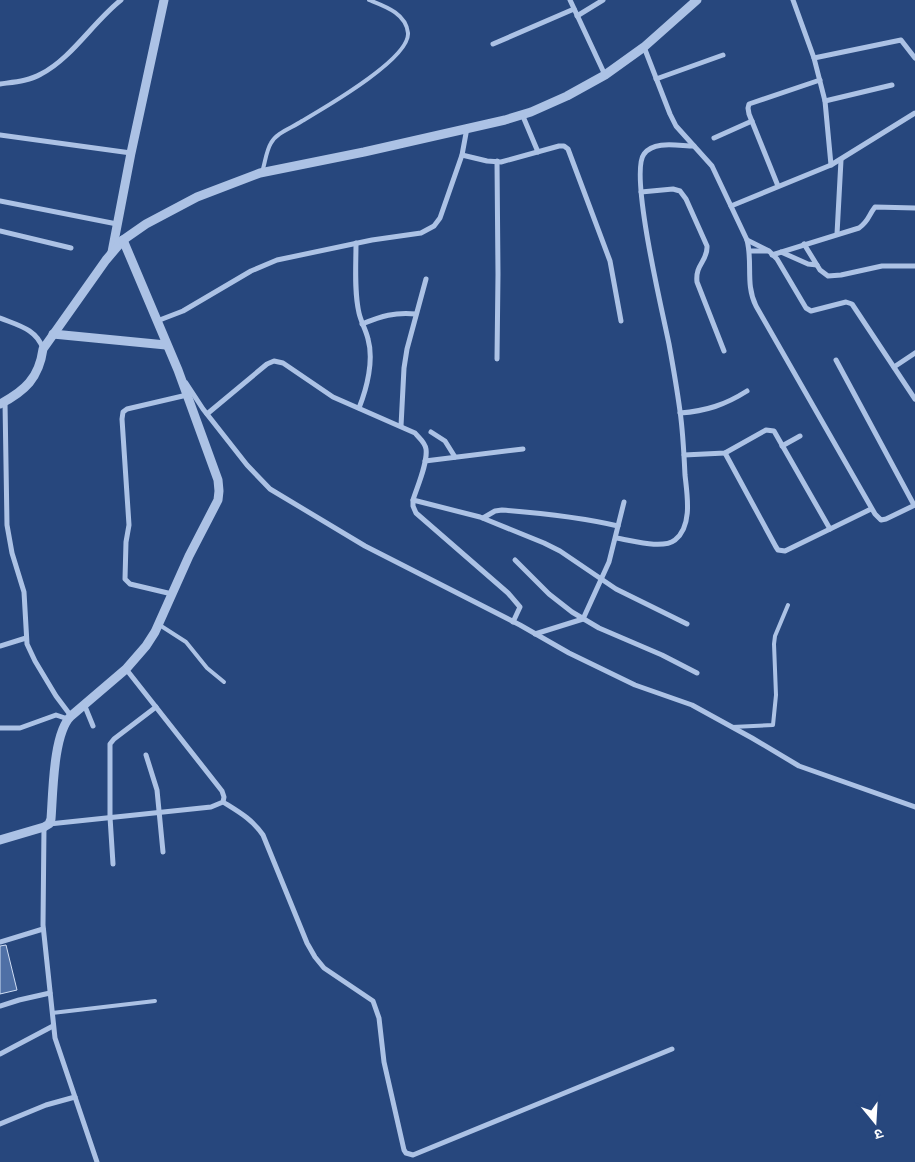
<svg xmlns="http://www.w3.org/2000/svg" width="915" height="1162" font-family="Jost,'Noto Sans Devanagari',sans-serif">
	<rect width="100%" height="100%" fill="#27477d"/>
	<!-- building -->
	<path fill="#4f70a6" stroke="#cfddf4" d="M 6,945 L 17,990 L 0,994 L 0,946 Z"/>
	<g fill="none" stroke-linecap="round" stroke-linejoin="round">
		<!-- service -->
		<g stroke="#acc2e5" stroke-width="4">
			<path d="M 262,172 C 265,164 266,151 271,143 C 277,132 292,128 302,121 C 324,108 410,59 408,33 C 406,13 384,6 369,0"/>
			<path d="M 158,624 L 186,642 L 207,668 L 224,682"/>
			<path d="M 732,727 L 773,725 L 776,695 L 774,644 L 775,636 L 788,605"/>
			<path d="M 52,1013 L 155,1001"/>
		</g>
		<!-- minor -->
		<g stroke="#acc2e5" stroke-width="5">
			<path d="M 570,0 L 605,75"/>
			<path d="M 793,0 L 814,58 L 825,101 L 831,165"/>
			<path d="M 577,16 L 603,0"/>
			<path d="M 493,44 L 574,9"/>
			<path d="M 644,47 L 670,114 L 676,126 L 712,166 L 747,240 C 753,263 745,284 756,306 L 875,514 L 881,520 L 886,519 L 915,505"/>
			<path d="M 814,58 L 901,40 L 915,58"/>
			<path d="M 656,79 L 723,55"/>
			<path d="M 0,84 C 14,82 29,81 41,74 C 71,59 94,21 121,0"/>
			<path d="M 825,101 L 892,85"/>
			<path d="M 522,114 L 538,152"/>
			<path d="M 0,135 L 131,153"/>
			<path d="M 714,138 L 752,121"/>
			<path d="M 462,155 L 487,161 L 501,162 L 559,146 L 564,146 L 568,149 L 610,261 L 621,321"/>
			<path d="M 778,186 L 749,114 L 748,108 L 749,104 L 820,80"/>
			<path d="M 641,192 L 673,189 L 680,191 L 686,199 L 707,246 C 708,261 695,264 697,282 L 724,351"/>
			<path d="M 0,201 L 117,224"/>
			<path d="M 731,206 L 831,165 L 915,113"/>
			<path d="M 0,231 L 71,248"/>
			<path d="M 837,234 L 841,160"/>
			<path d="M 747,240 L 769,251 L 777,259 L 806,308 L 811,311 L 846,302 L 852,304 L 915,399"/>
			<path d="M 356,243 C 356,266 354,291 359,313 C 361,322 366,330 368,339 C 374,360 367,388 359,408"/>
			<path d="M 804,244 L 820,270 L 828,276 L 841,275 L 882,266 L 915,266"/>
			<path d="M 750,251 L 768,251"/>
			<path d="M 781,252 L 808,264 L 817,265"/>
			<path d="M 772,255 L 859,228 C 869,221 868,216 875,207 L 915,208"/>
			<path d="M 0,318 C 17,325 37,329 43,349"/>
			<path d="M 157,321 L 183,311 L 251,271 L 277,260 L 372,240 L 421,233 L 434,226 L 440,218 L 462,155 L 467,128"/>
			<path d="M 362,324 C 382,316 394,312 416,314"/>
			<path d="M 497,359 L 498,274 L 497,161"/>
			<path d="M 836,360 L 914,505"/>
			<path d="M 894,367 L 915,353"/>
			<path d="M 186,383 L 203,409 L 247,465 L 270,489 L 365,546 L 520,625 L 569,653 L 635,685 L 692,705 L 752,738 L 799,766 L 915,807"/>
			<path d="M 5,402 L 7,525 L 12,553 L 24,592 L 27,644 L 35,661 L 56,696 L 71,716"/>
			<path d="M 680,413 C 706,411 725,405 747,391"/>
			<path d="M 207,414 L 267,364 L 274,361 L 283,363 L 333,397 L 415,433 C 419,438 425,442 426,449 C 428,463 417,487 413,500 L 413,506 L 416,513 L 508,593 L 520,607 L 513,622"/>
			<path d="M 401,426 L 404,368 L 407,349 L 426,279"/>
			<path d="M 431,432 L 445,441 L 455,457"/>
			<path d="M 782,446 L 800,436"/>
			<path d="M 725,453 L 776,547 L 778,550 L 785,551 L 871,509"/>
			<path d="M 684,455 L 725,453 L 766,430 L 774,431 L 830,529"/>
			<path d="M 425,461 L 523,449"/>
			<path d="M 413,500 L 480,517 L 544,543 L 560,551 L 616,589 L 687,624"/>
			<path d="M 483,518 L 495,511 L 502,510 C 541,513 580,517 618,526"/>
			<path d="M 616,538 C 631,540 662,550 675,540 C 693,526 687,494 685,475 C 684,454 683,432 680,411 C 677,389 673,366 669,344 C 663,314 629,173 644,154 C 654,140 679,146 694,146"/>
			<path d="M 515,560 L 549,594 L 572,612 L 599,628 L 662,655 L 697,673"/>
			<path d="M 172,594 L 130,584 L 125,579 L 126,542 L 129,525 L 122,419 L 123,412 L 127,409 L 187,395"/>
			<path d="M 535,634 L 583,619 L 609,562 L 624,502"/>
			<path d="M 0,646 L 26,638"/>
			<path d="M 84,704 L 93,726"/>
			<path d="M 0,728 L 20,728 L 56,715 L 68,719"/>
			<path d="M 146,755 L 157,790 L 163,852"/>
			<path d="M 223,802 C 239,812 252,819 263,835 L 307,943 L 315,957 L 324,968 L 373,1001 L 379,1018 L 384,1062 L 404,1150 L 406,1153 L 413,1155 L 672,1049"/>
			<path d="M 49,824 L 211,807 L 223,802 L 224,797 L 222,791 L 126,669"/>
			<path d="M 44,827 L 43,925 L 55,1038 L 97,1162"/>
			<path d="M 113,864 L 110,817 L 110,744 L 114,739 L 156,707"/>
			<path d="M 0,942 L 43,929"/>
			<path d="M 0,1006 L 19,1000 L 50,993"/>
			<path d="M 0,1054 L 53,1026"/>
			<path d="M 0,1124 L 46,1105 L 75,1097"/>
		</g>
		<!-- tertiary -->
		<g stroke="#acc2e5" stroke-width="9">
			<path d="M 112,252 L 131,153 L 164,0"/>
			<path d="M 53,334 L 166,345"/>
			<path d="M 0,404 C 25,391 39,378 43,349 L 106,260 L 123,240 L 146,224 L 197,197 L 260,173 L 364,152 L 505,120 L 531,112 L 567,96 L 605,75 L 644,47 L 697,0"/>
			<path d="M 0,840 L 44,827 L 49,824 L 51,819 C 53,794 53,733 71,716 L 126,669 L 146,646 L 155,632 L 189,556 L 218,500 L 219,491 L 218,480 L 178,370 L 123,240"/>
		</g>
	</g>
	<!-- north arrow -->
	<g transform="translate(875 1122) rotate(162)" stroke="#27477d" stroke-width="4" paint-order="stroke">
	<path d="M0-4L9 19L0 12L-9 19Z" fill="#ffffff"/>
	<text y="-8" font-size="14" font-weight="bold" text-anchor="middle" fill="#ffffff">उ</text>
	</g>
</svg>
